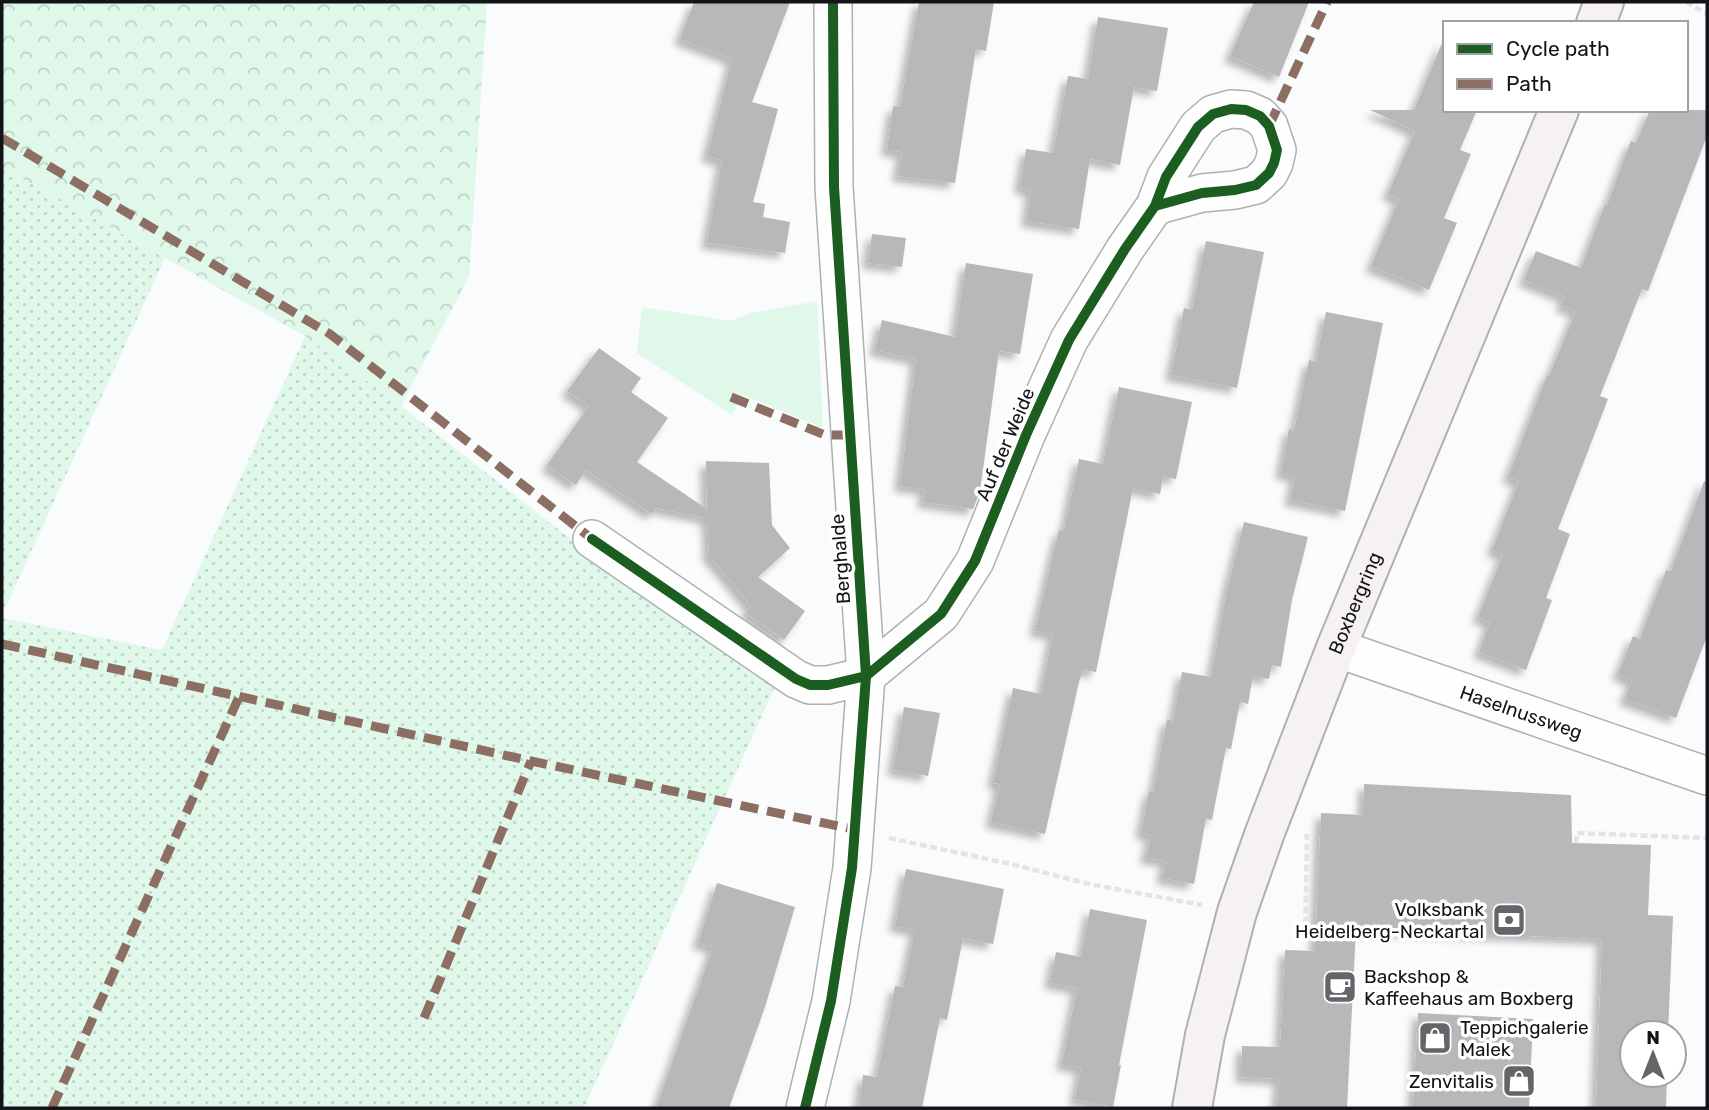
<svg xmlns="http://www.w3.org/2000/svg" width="1709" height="1110" font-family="Rubik,sans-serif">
	<defs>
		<pattern id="forest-crowns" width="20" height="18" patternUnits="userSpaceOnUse" patternTransform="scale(1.75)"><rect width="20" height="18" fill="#dff8ea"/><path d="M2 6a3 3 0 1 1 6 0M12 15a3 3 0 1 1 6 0" fill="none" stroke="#bed4c8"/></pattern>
		<pattern id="garden-dots" width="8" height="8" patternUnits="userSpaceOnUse" patternTransform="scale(1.75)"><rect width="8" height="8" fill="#dff8ea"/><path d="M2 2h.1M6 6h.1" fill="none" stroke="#bed4c8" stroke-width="1.8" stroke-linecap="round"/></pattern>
		<filter id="shadow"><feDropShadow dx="-6" dy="6" stdDeviation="3.5" flood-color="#0004"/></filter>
	</defs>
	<rect width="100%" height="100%" fill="#f9fbfd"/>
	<!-- grass -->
	<path fill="#dff8ea" d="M 817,301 L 823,428 L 743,395 L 732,415 L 637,353 L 642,307 L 730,321 L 752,313 Z"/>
	<!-- forest -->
	<path fill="url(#forest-crowns)" d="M 2,2 L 487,2 L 469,276 L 401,406 L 305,336 L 2,167 Z"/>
	<!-- garden -->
	<g fill="url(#garden-dots)">
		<path d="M 2,167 L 165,258 L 2,615 Z"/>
		<path d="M 305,336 L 401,406 L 586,551 L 777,682 L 584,1108 L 2,1108 L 2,618 L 162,650 Z"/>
	</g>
	<!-- building -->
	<g fill="#b6b8ba" filter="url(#shadow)">
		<path d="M 694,2 L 790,2 L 752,102 L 778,109 L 753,202 L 765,204 L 763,217 L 790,222 L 785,253 L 707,243 L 722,160 L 707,156 L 732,59 L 680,39 Z"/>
		<path d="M 919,2 L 994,2 L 986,51 L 976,49 L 955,183 L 898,176 L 902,152 L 887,150 L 893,106 L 900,107 Z"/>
		<path d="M 1254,2 L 1309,2 L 1279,77 L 1230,56 Z"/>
		<path d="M 1098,17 L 1168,28 L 1157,91 L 1134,87 L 1120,165 L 1090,159 L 1079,229 L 1027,221 L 1031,190 L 1020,188 L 1026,149 L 1053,153 L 1068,76 L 1088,79 Z"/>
		<path d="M 1444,38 L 1445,110 L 1477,110 L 1460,150 L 1471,154 L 1444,218 L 1457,223 L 1429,290 L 1371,266 L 1399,199 L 1388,194 L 1415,131 L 1370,110 L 1414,110 Z"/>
		<path d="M 1650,110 L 1707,110 L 1707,136 L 1648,291 L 1642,289 L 1600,396 L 1608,399 L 1558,529 L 1570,534 L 1546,598 L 1552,600 L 1526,670 L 1479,652 L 1490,622 L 1478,617 L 1503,554 L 1492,550 L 1519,481 L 1508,477 L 1547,375 L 1549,376 L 1576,311 L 1561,306 L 1565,297 L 1524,280 L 1536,251 L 1581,268 L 1605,204 L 1607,205 L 1631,141 L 1636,143 Z"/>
		<path d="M 872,234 L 906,238 L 902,267 L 868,263 Z"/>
		<path d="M 1206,241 L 1264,252 L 1237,388 L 1171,375 L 1184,308 L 1192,310 Z"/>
		<path d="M 966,263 L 1033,274 L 1020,354 L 999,351 L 980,492 L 973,509 L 923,502 L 925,489 L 900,486 L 916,359 L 875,350 L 882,320 L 955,337 Z"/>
		<path d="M 1326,312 L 1383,323 L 1345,511 L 1290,500 L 1295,476 L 1281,473 L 1289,429 L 1294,430 L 1309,360 L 1316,362 Z"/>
		<path d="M 599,348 L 641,378 L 631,392 L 668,418 L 637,462 L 707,509 L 706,461 L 769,463 L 772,525 L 790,548 L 758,577 L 805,611 L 784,640 L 746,613 L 751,606 L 707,553 L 709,551 L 707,518 L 656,508 L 652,514 L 586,470 L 576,485 L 547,465 L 589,406 L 567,391 Z"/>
		<path d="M 1119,387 L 1192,402 L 1176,479 L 1163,477 L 1160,494 L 1133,488 L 1096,672 L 1083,670 L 1079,682 L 1045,834 L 991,822 L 1000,784 L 993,783 L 1013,688 L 1041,694 L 1053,634 L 1035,631 L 1059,530 L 1064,531 L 1079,459 L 1103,464 Z"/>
		<path d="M 1704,481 L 1707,482 L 1707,636 L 1676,718 L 1625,699 L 1632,680 L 1618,674 L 1633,636 L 1640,639 L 1666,570 L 1671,571 Z"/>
		<path d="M 1244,522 L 1308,537 L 1292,600 L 1281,667 L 1272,665 L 1269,679 L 1253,676 L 1248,704 L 1240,702 L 1231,749 L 1226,748 L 1212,820 L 1206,819 L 1194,884 L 1162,878 L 1166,861 L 1146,858 L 1151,835 L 1141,833 L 1149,791 L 1153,792 L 1167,719 L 1173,721 L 1182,672 L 1211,677 L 1227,590 Z"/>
		<path d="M 904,707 L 940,713 L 928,776 L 893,770 Z"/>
		<path d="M 1364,784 L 1571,795 L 1572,843 L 1651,845 L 1648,915 L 1673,916 L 1668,1033 L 1632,1033 L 1632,1075 L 1667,1075 L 1666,1108 L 1596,1108 L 1602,939 L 1356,929 L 1347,1108 L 1277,1108 L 1279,1079 L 1241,1077 L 1242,1046 L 1280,1047 L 1285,950 L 1315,951 L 1321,813 L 1363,815 Z"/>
		<path d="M 906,869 L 1004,889 L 993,944 L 963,938 L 947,1020 L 940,1018 L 922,1108 L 859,1108 L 863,1075 L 877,1077 L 895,986 L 903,987 L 915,930 L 895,926 Z"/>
		<path d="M 717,883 L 795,907 L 765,1007 L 729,1108 L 656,1108 L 713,947 L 698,943 Z"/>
		<path d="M 1090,909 L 1147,920 L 1119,1065 L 1121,1065 L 1113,1107 L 1075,1099 L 1081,1068 L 1062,1064 L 1077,988 L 1050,983 L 1056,952 L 1081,957 Z"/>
		<path d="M 1418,1013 L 1533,1019 L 1529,1108 L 1413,1108 Z"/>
	</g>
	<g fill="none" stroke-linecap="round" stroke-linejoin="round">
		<defs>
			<g id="street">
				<path d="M 592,539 L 796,679 L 810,685 L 828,685 L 866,676 L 941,614 L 975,561 L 1026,435 L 1069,340 L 1125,249 L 1155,206 L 1166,177 L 1198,127 L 1213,114 L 1231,109 L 1246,110 L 1260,116 L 1269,126 L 1277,150 L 1274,163 L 1269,173 L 1256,185 L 1235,190 L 1202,193 L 1155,206"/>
				<path id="s1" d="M 1336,648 L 1707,776"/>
				<path d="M 805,1108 L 831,1001 L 852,868 L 866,676 L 834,187 L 833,2"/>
			</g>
			<g id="secondary">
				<path d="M 1596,23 L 1604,2"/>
				<path id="s2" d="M 1192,1108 L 1205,1035 L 1237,912 L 1264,835 L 1336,648 L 1559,110"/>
			</g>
		</defs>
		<!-- street casing -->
		<use href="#street" stroke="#afb0b2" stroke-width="40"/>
		<!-- secondary casing -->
		<use href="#secondary" stroke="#afb0b2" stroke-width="42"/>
		<!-- path -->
		<g stroke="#e4e4e5" stroke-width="4.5" stroke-dasharray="7 3.5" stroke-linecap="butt">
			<path d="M 1686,2 L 1707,14"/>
			<path d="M 1304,836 L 1307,836 L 1305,936 L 1355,939"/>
			<path d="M 889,838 L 1011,864 L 1089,884 L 1202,905"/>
			<path d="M 1576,843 L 1577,833 L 1707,838"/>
		</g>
		<!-- street -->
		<use href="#street" stroke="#fefeff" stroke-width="37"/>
		<!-- secondary -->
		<use href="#secondary" stroke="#f6f2f3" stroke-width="38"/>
		<!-- quiet -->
		<g stroke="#8d6e63" stroke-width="9" stroke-dasharray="18 9" stroke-linecap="butt">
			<path d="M 1269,126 L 1327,2"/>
			<path d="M 2,138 L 330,334 L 592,539"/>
			<path d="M 731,397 L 825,435 L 849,435"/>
			<path d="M 2,644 L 531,761 L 857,830"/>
			<path d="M 424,1018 L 531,761"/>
			<path d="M 52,1108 L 239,697"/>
		</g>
		<defs>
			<g id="cycleway">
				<path d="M 592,539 L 796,679 L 810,685 L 828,685 L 866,676 L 941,614 L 975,561 L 1026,435 L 1069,340 L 1125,249 L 1155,206 L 1166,177 L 1198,127 L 1213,114 L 1231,109 L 1246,110 L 1260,116 L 1269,126 L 1277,150 L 1274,163 L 1269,173 L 1256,185 L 1235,190 L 1202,193 L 1155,206"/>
				<path d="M 805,1108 L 831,1001 L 852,868 L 866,676 L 834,187 L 833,2"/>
			</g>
		</defs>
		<!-- cycleway casing -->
		<use href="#cycleway" stroke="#fff" stroke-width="15"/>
		<!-- cycleway -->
		<use href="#cycleway" stroke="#1b5e20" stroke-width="10"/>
	</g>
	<!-- icons -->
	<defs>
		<symbol id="bank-square" viewBox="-11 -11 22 22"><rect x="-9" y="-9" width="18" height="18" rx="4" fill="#636568" stroke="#fff"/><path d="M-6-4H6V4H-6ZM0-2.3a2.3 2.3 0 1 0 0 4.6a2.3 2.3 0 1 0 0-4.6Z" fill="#fff"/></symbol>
		<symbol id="cafe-square" viewBox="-11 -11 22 22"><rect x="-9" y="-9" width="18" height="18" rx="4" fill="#636568" stroke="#fff"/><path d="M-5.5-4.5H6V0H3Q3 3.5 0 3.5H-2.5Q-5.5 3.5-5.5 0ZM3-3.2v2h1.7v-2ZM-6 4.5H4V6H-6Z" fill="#fff"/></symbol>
		<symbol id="shop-square" viewBox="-11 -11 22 22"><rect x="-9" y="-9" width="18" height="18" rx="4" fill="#636568" stroke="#fff"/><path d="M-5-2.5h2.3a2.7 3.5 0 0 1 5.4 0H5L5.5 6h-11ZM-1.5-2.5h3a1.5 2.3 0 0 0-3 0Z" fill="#fff"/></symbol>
	</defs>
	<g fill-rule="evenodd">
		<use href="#bank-square" x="1490" y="901" width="38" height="38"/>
		<use href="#cafe-square" x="1321" y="968" width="38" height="38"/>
		<use href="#shop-square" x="1416" y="1019" width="38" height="38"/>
		<use href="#shop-square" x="1500" y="1062" width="38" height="38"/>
	</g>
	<g text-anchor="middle" stroke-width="7" stroke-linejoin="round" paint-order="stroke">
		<!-- street labels -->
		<g font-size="19" fill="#121417" stroke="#fff">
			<text transform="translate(1005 444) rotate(-67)" y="7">Auf der Weide</text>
			<text transform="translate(840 559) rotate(-94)" y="7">Berghalde</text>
			<text dy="7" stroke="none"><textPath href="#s2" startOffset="532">Boxbergring</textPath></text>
			<text dy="7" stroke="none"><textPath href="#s1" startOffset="196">Haselnussweg</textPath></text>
		</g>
		<!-- poi labels -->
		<g font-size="19" fill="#121417" stroke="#fff" text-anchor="end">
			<text x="1484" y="916">Volksbank<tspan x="1484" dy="22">Heidelberg-Neckartal</tspan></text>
			<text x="1364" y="983" text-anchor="start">Backshop &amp;<tspan x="1364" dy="22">Kaffeehaus am Boxberg</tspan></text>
			<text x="1460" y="1034" text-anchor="start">Teppichgalerie<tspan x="1460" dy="22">Malek</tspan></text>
			<text x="1494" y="1088">Zenvitalis</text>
		</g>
	</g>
	<!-- border -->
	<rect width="1709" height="1110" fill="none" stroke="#121417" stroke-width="7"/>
	<!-- legend -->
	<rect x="1443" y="21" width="245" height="91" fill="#ffffff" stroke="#a0a1a2" stroke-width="2"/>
	<rect x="1457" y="44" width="35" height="10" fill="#1b5e20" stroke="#a0a1a2" stroke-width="2"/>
	<text x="1506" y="56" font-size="21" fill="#121417">Cycle path</text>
	<rect x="1457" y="79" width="35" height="10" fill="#8d6e63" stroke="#a0a1a2" stroke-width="2"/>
	<text x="1506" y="91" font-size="21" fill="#121417">Path</text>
	<!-- north arrow -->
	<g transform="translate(1653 1054)"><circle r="33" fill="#ffffff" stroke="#a0a1a2" stroke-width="2"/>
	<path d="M0-5L12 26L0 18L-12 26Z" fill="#636568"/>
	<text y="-10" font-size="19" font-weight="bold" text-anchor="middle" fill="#121417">N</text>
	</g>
</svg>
